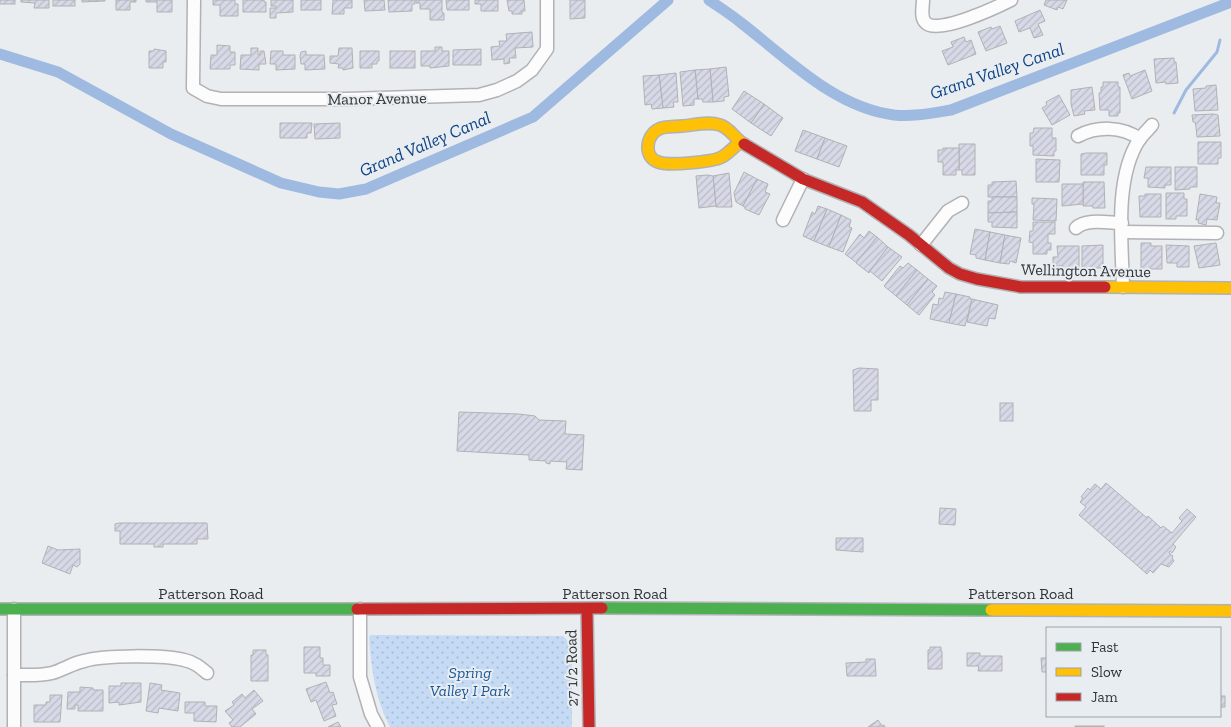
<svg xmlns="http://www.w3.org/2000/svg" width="1231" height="727" font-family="'Zilla Slab',serif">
	<defs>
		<pattern id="park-dots" width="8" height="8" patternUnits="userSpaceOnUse" patternTransform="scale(1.25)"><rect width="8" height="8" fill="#c5daf4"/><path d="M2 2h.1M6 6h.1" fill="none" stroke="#aabcd2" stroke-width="1.8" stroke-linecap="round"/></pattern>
		<pattern id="building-hatch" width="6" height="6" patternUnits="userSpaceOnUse" patternTransform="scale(1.25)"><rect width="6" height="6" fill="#d7d9e7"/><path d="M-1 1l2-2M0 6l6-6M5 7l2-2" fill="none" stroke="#b9bbc7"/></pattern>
	</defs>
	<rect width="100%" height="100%" fill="#eaedf0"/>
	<!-- park -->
	<path fill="url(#park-dots)" d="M 372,635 L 563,636 L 572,645 L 572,727 L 390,727 C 375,699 371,667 369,636 Z"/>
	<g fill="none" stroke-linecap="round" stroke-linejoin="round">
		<!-- stream -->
		<path stroke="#9ebae1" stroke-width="3" d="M 1174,113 L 1186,90 L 1217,52 L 1220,40"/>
		<!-- canal -->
		<g stroke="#9ebae1" stroke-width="11">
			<path d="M 709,0 C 719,7 730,14 740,22 C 786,57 833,107 894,115 C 913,117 932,113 951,110 L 1231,2"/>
			<path d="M 0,54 L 58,72 L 171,134 L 281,183 L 319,192 L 339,194 L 366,189 L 533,117 L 668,0"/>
		</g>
	</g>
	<!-- building -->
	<g fill="url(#building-hatch)" stroke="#b0b2b4">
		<rect x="0" y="0" width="15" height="4"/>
		<path d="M 21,0 L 49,0 L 49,8 L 34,8 L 35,3 L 21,2 Z"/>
		<rect x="53" y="0" width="22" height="6"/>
		<path d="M 82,0 L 105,0 L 105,1 L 82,2 Z"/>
		<path d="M 116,0 L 136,0 L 136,2 L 130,2 L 130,10 L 116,10 Z"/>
		<path d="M 146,0 L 172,0 L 172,12 L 157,12 L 157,2 L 146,2 Z"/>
		<path d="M 213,0 L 235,0 L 235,4 L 238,4 L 238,16 L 220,16 L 220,5 L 213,5 Z"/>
		<path d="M 243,0 L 264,0 L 264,2 L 266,2 L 266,12 L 243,12 Z"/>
		<path d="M 271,0 L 293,0 L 293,12 L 276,13 L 276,18 L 270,18 L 270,8 L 276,8 L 276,6 L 271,6 Z"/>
		<rect x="301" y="0" width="20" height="10"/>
		<path d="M 333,0 L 352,0 L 352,8 L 344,8 L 344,14 L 332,14 Z"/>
		<path d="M 364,0 L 384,0 L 385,10 L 365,11 Z"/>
		<path d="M 388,0 L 415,0 L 415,4 L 412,4 L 412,11 L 389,12 Z"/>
		<path d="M 416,0 L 442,0 L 442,13 L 444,13 L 444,20 L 430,20 L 430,9 L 420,9 L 420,3 L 416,3 Z"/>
		<path d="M 446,0 L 469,0 L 469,10 L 447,10 Z"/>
		<path d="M 475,0 L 498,0 L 498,11 L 481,11 L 481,4 L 475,4 Z"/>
		<path d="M 507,0 L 524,0 L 525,11 L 522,11 L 522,14 L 512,14 L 512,11 L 509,11 Z"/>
		<path d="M 570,0 L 585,0 L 585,18 L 570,19 Z"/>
		<path d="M 1046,0 L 1067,0 L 1063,9 L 1058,7 L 1057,10 L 1044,5 Z"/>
		<path d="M 1040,10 L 1045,21 L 1038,24 L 1043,35 L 1034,38 L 1030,28 L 1019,32 L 1015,21 Z"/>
		<path d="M 1000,26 L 1007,43 L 986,51 L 978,32 L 991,27 L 992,29 Z"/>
		<path d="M 532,32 L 533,47 L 515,48 L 516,58 L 509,58 L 510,63 L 504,64 L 504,59 L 492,60 L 491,47 L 500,46 L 499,41 L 507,41 L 506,34 Z"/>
		<path d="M 964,37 L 966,42 L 971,40 L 976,54 L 948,65 L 942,51 L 953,47 L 951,42 Z"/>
		<path d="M 217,45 L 230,46 L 230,52 L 235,52 L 235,65 L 230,65 L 230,69 L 210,69 L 211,55 L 217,55 Z"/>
		<path d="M 435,47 L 442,47 L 442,51 L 449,51 L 449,66 L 430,68 L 430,66 L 421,66 L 421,51 L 435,51 Z"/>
		<path d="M 251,48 L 258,48 L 258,55 L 260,55 L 260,51 L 264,51 L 266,64 L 259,64 L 259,70 L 240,69 L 241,55 L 251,55 Z"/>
		<path d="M 339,48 L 352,48 L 353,68 L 343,70 L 343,68 L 338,68 L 339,64 L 330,63 L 330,56 L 338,56 Z"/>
		<path d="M 154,49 L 166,51 L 166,62 L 163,62 L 163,68 L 149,68 L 149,51 L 154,51 Z"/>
		<path d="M 481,49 L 481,65 L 453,65 L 453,50 Z"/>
		<path d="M 271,51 L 283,51 L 283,55 L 295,55 L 295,69 L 276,70 L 276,64 L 270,64 Z"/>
		<path d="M 306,51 L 306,55 L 324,55 L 325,69 L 305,70 L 305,64 L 301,64 L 300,56 L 301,52 Z"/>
		<path d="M 360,51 L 379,51 L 379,61 L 377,61 L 377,64 L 372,64 L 372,68 L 360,68 Z"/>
		<rect x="390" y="51" width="25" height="17"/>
		<path d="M 1174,58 L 1174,62 L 1176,62 L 1178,83 L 1166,84 L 1166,82 L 1156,83 L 1154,59 Z"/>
		<path d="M 726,67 L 729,96 L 724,97 L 724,101 L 713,102 L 710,69 Z"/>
		<path d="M 710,69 L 713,102 L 703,102 L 702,99 L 698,99 L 695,70 Z"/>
		<path d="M 695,70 L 698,99 L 694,99 L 694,105 L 683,106 L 680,72 Z"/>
		<path d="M 1145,70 L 1152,91 L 1132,99 L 1123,75 L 1129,73 L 1130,76 Z"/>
		<path d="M 676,73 L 678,102 L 673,102 L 674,107 L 663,108 L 659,75 Z"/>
		<path d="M 659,75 L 663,108 L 652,109 L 651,104 L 645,105 L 643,76 Z"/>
		<path d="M 1103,82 L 1118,82 L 1118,87 L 1120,87 L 1120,113 L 1118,113 L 1118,116 L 1109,116 L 1109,110 L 1100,110 L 1099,93 L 1101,93 L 1101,87 L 1103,87 Z"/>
		<path d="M 1216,85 L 1218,110 L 1195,111 L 1193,89 L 1206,88 L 1206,86 Z"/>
		<path d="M 1092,87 L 1095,110 L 1084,111 L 1085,114 L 1074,116 L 1071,104 L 1071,90 Z"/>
		<path d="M 744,91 L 764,104 L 751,123 L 732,109 Z"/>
		<path d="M 1059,95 L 1070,115 L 1052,125 L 1042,108 L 1047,105 L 1046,102 Z"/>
		<path d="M 764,104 L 783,118 L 771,136 L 751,123 Z"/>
		<path d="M 1213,114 L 1218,115 L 1220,136 L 1197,137 L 1196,127 L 1195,122 L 1193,122 L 1192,115 Z"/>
		<path d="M 280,123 L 312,123 L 311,133 L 307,133 L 307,138 L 280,138 Z"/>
		<path d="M 340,123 L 340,138 L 315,139 L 314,124 Z"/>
		<path d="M 1034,128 L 1052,128 L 1052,138 L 1056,138 L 1056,151 L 1054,151 L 1054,156 L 1033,155 L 1033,146 L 1030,146 L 1030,133 L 1033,133 Z"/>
		<path d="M 803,130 L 825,138 L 817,159 L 795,151 Z"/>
		<path d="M 825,138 L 847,146 L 839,167 L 817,159 Z"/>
		<path d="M 1198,142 L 1221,142 L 1221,158 L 1218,158 L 1218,164 L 1198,164 Z"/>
		<path d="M 959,144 L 975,144 L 975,175 L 962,175 L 962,170 L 959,170 Z"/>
		<path d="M 943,148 L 959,148 L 959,170 L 956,170 L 956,175 L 943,175 L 943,162 L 938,162 L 938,150 L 943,150 Z"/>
		<path d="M 1086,153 L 1107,153 L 1107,165 L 1104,165 L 1104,175 L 1081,175 L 1081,154 Z"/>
		<path d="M 1036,159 L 1060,160 L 1059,182 L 1036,182 Z"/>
		<path d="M 1146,167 L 1171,167 L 1171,185 L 1165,185 L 1165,188 L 1148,187 L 1148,178 L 1144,178 Z"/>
		<path d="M 1175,167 L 1197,167 L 1197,187 L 1190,187 L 1190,189 L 1175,190 Z"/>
		<path d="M 744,172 L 757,179 L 743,206 L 736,202 L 734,193 Z"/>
		<path d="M 729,173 L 732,207 L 716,207 L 713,176 Z"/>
		<path d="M 707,175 L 713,176 L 716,206 L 699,208 L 696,176 Z"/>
		<path d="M 757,179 L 768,184 L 765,192 L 770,194 L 759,215 L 745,209 L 745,207 L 743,206 Z"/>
		<path d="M 1016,181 L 1017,197 L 988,197 L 988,185 L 992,185 L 992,182 Z"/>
		<path d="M 1083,182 L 1104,182 L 1105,208 L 1093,208 L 1093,206 L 1083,206 Z"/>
		<path d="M 1062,184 L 1083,184 L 1083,204 L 1062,206 Z"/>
		<path d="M 1166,193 L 1184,193 L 1184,199 L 1187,199 L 1187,216 L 1176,216 L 1176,219 L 1166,219 Z"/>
		<path d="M 1145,194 L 1161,194 L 1161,217 L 1140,217 L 1139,196 L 1145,196 Z"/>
		<path d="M 1200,194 L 1217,197 L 1216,203 L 1220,203 L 1217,220 L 1207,219 L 1206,225 L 1198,223 L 1199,220 L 1196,220 Z"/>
		<path d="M 992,197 L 1017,197 L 1017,212 L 988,213 L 988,201 L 992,201 Z"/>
		<path d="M 1032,198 L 1057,199 L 1056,221 L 1033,220 L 1034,204 L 1032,204 Z"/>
		<path d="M 818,206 L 827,209 L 814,241 L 803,236 L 812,212 L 815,214 Z"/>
		<path d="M 827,209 L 841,215 L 829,247 L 814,241 Z"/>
		<path d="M 1017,212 L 1017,228 L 992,227 L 992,222 L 988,222 L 988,213 Z"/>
		<path d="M 841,215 L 851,220 L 849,227 L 852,228 L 843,252 L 829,247 Z"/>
		<path d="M 1033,222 L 1055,222 L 1055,234 L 1048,234 L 1048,243 L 1051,243 L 1051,250 L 1047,250 L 1047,254 L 1033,254 L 1033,243 L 1029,242 L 1030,231 L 1033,231 Z"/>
		<path d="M 975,229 L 990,232 L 985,260 L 976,258 L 976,255 L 970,254 Z"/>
		<path d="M 869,231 L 877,237 L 857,263 L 845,254 L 860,234 L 864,238 Z"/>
		<path d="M 990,232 L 1005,235 L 1000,263 L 985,260 Z"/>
		<path d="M 1005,235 L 1021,238 L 1016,263 L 1010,261 L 1009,264 L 1000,263 Z"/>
		<path d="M 877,237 L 888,247 L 869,273 L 856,263 Z"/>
		<path d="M 1141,243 L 1151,243 L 1151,246 L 1162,246 L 1162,269 L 1141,269 Z"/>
		<path d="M 1216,243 L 1220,265 L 1199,268 L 1194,246 Z"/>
		<path d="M 1103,245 L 1103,268 L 1082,268 L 1082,246 Z"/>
		<path d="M 1166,245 L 1189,246 L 1189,267 L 1177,267 L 1177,263 L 1167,263 Z"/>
		<path d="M 1057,246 L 1079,246 L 1079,269 L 1063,269 L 1063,266 L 1053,266 L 1053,257 L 1058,257 Z"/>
		<path d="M 888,247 L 902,257 L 882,281 L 870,271 Z"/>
		<path d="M 908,263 L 917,270 L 896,296 L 884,286 L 900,266 L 903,268 Z"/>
		<path d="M 917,270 L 928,279 L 907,305 L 896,296 Z"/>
		<path d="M 928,279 L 937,286 L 932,292 L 935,295 L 919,315 L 907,305 Z"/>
		<path d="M 945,292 L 956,294 L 949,323 L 930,319 L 933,304 L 938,305 L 939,298 L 943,299 Z"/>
		<path d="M 956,294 L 970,297 L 970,299 L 972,299 L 965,326 L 949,323 Z"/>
		<path d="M 972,299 L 998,305 L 995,319 L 989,318 L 987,326 L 967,322 Z"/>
		<path d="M 859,368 L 878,369 L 878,400 L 871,400 L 871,411 L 854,411 L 853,370 Z"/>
		<rect x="1000" y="403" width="13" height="18"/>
		<path d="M 459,412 L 519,414 L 535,416 L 539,420 L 566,421 L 565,434 L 584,435 L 582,470 L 566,469 L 567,462 L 550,461 L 550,464 L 546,463 L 546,461 L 529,460 L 529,455 L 457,451 Z"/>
		<path d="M 1106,483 L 1147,518 L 1148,516 L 1161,528 L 1163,526 L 1172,533 L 1182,521 L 1179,518 L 1187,509 L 1196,517 L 1173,544 L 1176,547 L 1172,553 L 1170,551 L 1169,553 L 1173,556 L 1172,558 L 1174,561 L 1169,567 L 1161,564 L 1153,573 L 1150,570 L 1147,574 L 1079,515 L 1086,507 L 1080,502 L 1083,498 L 1081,497 L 1088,488 L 1090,490 L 1095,484 L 1101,489 Z"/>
		<path d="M 940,508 L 956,509 L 955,525 L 939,524 Z"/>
		<path d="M 119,523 L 207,523 L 208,539 L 197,539 L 197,544 L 163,544 L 163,547 L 154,547 L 154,544 L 120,544 L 120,531 L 115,531 L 115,524 Z"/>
		<path d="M 836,538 L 863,538 L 863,552 L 836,550 Z"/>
		<path d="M 48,546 L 58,550 L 80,549 L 80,564 L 77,567 L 73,565 L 70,574 L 42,563 Z"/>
		<path d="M 304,647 L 320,647 L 320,658 L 323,658 L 323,665 L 330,665 L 330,676 L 316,676 L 316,673 L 304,673 Z"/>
		<path d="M 930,647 L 941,647 L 941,651 L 942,651 L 942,669 L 928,669 L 928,650 L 930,650 Z"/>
		<path d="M 253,650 L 266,650 L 266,655 L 268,655 L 268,681 L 251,681 L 251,655 L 253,655 Z"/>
		<path d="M 967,653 L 980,653 L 980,656 L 1002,656 L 1002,671 L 978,671 L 979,666 L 967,666 Z"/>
		<path d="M 1041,658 L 1047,658 L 1047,672 L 1042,672 Z"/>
		<path d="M 866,659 L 875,659 L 876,676 L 847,676 L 846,663 L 866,662 Z"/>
		<path d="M 326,682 L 330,693 L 333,692 L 337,704 L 332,705 L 336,716 L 324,721 L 316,700 L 311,702 L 306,689 Z"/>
		<path d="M 121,683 L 141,683 L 141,702 L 119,705 L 119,702 L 109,703 L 109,686 L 121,686 Z"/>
		<path d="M 150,683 L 162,685 L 161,690 L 180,693 L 178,711 L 159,708 L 158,713 L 146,711 Z"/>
		<path d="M 80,687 L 93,688 L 93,690 L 103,690 L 103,711 L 78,711 L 78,705 L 75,705 L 75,709 L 67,709 L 68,692 L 80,692 Z"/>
		<path d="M 254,690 L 263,701 L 252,709 L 256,714 L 240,727 L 232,727 L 229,723 L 233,720 L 225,711 L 234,705 L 232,702 L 242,694 L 245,698 Z"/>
		<path d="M 50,695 L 62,695 L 60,722 L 34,722 L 34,705 L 46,705 L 46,702 L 50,702 Z"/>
		<rect x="1220" y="696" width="5" height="11"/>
		<path d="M 185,702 L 205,702 L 205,706 L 217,706 L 216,722 L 194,721 L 194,713 L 185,713 Z"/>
		<path d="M 878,720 L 882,726 L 884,725 L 885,727 L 868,727 Z"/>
		<path d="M 338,722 L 341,727 L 328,727 Z"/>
		<rect x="1075" y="726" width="29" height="1"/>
	</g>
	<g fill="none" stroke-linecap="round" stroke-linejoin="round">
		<defs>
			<g id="street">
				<path d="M 194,0 L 193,88 L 207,96 L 221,99 L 347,99 L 479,95 L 497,90 L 517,81 L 532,70 L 547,49 L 547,0"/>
				<path d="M 923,0 C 923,7 920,18 926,23 C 938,35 997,7 1011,0"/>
				<path d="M 1078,136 C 1097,126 1122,126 1140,139"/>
				<path d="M 783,220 L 803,179"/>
				<path d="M 1076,228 C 1086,218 1109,223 1122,223"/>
				<path d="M 1122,232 L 1217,233"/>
				<path d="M 921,245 L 948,211 L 962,203"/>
				<path d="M 1123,287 C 1122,242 1114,179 1139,140 C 1143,134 1148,130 1152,125"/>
				<path d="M 360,609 L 360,677 L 371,714 L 378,727"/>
				<path d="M 14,675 C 26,675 40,676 52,673 C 63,670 73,663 84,661 C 104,655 164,655 184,660 C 194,662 200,667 207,673"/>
				<path d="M 14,727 L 14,609"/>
			</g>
			<g id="fast">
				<path d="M 602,608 L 991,610"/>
				<path d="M 0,609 L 357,609"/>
			</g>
			<g id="slow">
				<path d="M 740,142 C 734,147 729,153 722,157 C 713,162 667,166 658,162 C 643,157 646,135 659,129 C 665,126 675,127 682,126 C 694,125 709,121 720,125 C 730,128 735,139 744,144"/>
				<path d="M 1105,287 L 1231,288"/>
				<path d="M 991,610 L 1231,611"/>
			</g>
			<g id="jam">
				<path d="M 744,144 L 803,179 L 862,202 L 909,235 L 949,268 L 960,274 L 977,279 L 1021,287 L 1105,287"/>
				<path d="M 357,609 L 602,608"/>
				<path d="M 587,609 L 589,727"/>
			</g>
		</defs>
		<!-- street casing -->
		<use href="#street" stroke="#b0b2b5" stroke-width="15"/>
		<!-- fast casing -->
		<use href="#fast" stroke="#b0b2b5" stroke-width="14"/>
		<!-- slow casing -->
		<use href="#slow" stroke="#b0b2b5" stroke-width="14"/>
		<!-- jam casing -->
		<use href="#jam" stroke="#b0b2b5" stroke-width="14"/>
		<!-- street -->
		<use href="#street" stroke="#fcfcfd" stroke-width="12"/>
		<!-- fast -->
		<use href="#fast" stroke="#4caf50" stroke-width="11"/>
		<!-- slow -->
		<use href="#slow" stroke="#ffc107" stroke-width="11"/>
		<!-- jam -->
		<use href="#jam" stroke="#c62828" stroke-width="11"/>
	</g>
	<g text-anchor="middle" stroke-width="4" stroke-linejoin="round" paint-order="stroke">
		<!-- street labels -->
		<g font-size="16" fill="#303234" stroke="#e8edf2">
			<text transform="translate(377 98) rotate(-1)" y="6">Manor Avenue</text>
			<text transform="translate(1086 270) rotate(1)" y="6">Wellington Avenue</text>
			<text x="211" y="599">Patterson Road</text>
			<text x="615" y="599">Patterson Road</text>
			<text x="1021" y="599">Patterson Road</text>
			<text transform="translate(571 668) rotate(-91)" y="6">27 1/2 Road</text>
		</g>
		<!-- park labels -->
		<g font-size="16" font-style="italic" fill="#1c5898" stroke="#e8edf2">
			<text x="470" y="678">Spring<tspan x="470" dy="18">Valley I Park</tspan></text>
		</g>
		<!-- water labels -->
		<g font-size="18" font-style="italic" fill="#104384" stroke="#e8edf2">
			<text transform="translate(997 71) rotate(-19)" y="6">Grand Valley Canal</text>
			<text transform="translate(425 144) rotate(-23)" y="6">Grand Valley Canal</text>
		</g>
	</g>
	<!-- legend -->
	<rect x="1046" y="627" width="175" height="90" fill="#e8edf2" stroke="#9ea2a6"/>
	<rect x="1056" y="643" width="25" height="8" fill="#4caf50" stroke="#9ea2a6"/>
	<text x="1091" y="652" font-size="15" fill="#303234">Fast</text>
	<rect x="1056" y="668" width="25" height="8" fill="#ffc107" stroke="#9ea2a6"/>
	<text x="1091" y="677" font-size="15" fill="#303234">Slow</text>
	<rect x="1056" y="693" width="25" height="8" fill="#c62828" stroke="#9ea2a6"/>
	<text x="1091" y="702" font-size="15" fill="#303234">Jam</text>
</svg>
